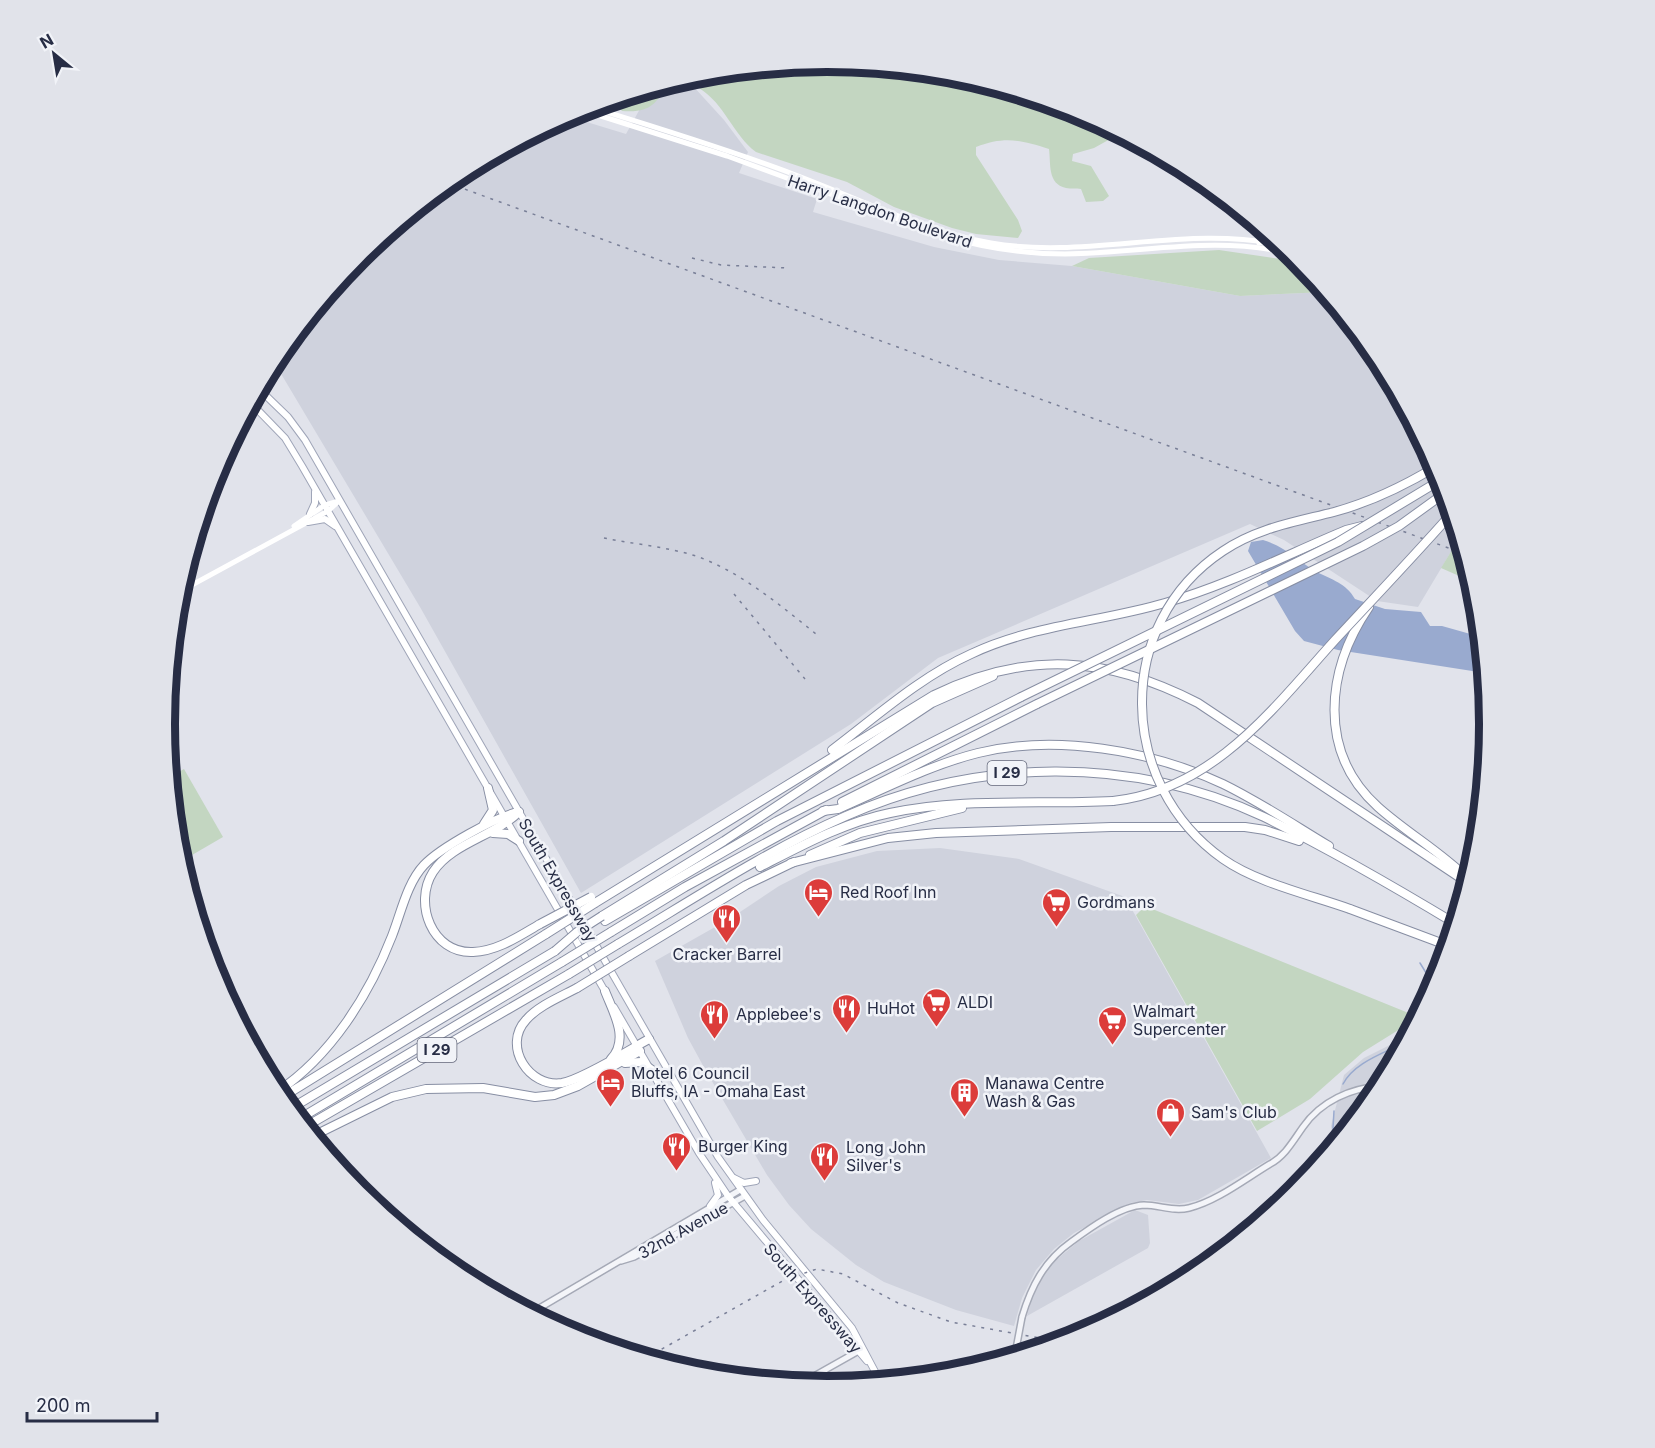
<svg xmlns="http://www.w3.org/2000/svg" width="1655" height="1448" font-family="Inter,sans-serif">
	<rect width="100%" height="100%" fill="#e1e3eb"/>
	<!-- built -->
	<g fill="#cfd2dd">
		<path d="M 673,82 L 693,86 L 724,120 L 748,152 L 739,173 L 817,199 L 813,212 L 934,247 L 999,260 L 1072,266 L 1240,296 L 1326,292 L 1379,356 L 1440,471 L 1463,546 L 1455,545 L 1418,607 L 1377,601 L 1284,540 L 1250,524 L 938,658 L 851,724 L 581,893 L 420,607 L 274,362 L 359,255 L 460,173 L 567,116 L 626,134 L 641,107 L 663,85 Z"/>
		<path d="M 940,848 L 1019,859 L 1125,897 L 1271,1158 L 1198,1200 L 1179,1204 L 1147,1200 L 1130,1203 L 1074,1233 L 1054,1249 L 1036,1270 L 1022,1298 L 1014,1326 L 956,1310 L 884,1282 L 856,1265 L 811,1229 L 789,1205 L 767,1175 L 706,1071 L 688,1038 L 655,961 L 731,918 L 779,886 L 816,867 L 877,851 Z"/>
		<path d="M 1408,1036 L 1378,1092 L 1334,1146 L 1331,1126 L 1344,1075 L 1364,1058 Z"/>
		<path d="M 1135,1210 L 1148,1215 L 1150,1243 L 1148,1248 L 1027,1316 L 1031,1301 L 1044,1274 L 1055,1261 L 1079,1241 Z"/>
	</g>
	<!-- green -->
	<g fill="#c3d6c1">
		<path d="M 828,62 L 957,74 L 1081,112 L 1121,133 L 1094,148 L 1073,154 L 1072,161 L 1091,166 L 1109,196 L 1103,201 L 1086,202 L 1081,189 C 1076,188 1071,189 1066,188 C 1047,184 1051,163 1049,149 C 1020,140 1005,136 976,147 L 976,155 L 1018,220 L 1022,231 L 1018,238 L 976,234 L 952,228 L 894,207 L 847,182 L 756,152 C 733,135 725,104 699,88 C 692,84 679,85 671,84 C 653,104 652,113 622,111 L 612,100 L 699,74 Z"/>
		<path d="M 1219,250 L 1301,262 L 1326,292 L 1240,296 L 1072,266 L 1089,258 Z"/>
		<path d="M 1455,545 L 1463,546 L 1473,582 L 1441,568 Z"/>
		<path d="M 184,769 L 223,837 L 180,862 L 170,777 Z"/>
		<path d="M 1145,906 L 1411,1014 L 1408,1024 L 1363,1052 L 1310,1099 L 1257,1131 L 1136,915 Z"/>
	</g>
	<!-- water -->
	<path fill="#99aacf" d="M 1263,540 C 1288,548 1296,560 1317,572 C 1332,580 1346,583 1355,599 L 1385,609 L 1421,612 L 1430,626 L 1442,626 L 1481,637 L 1485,673 L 1338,650 L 1304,641 L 1295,631 L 1248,551 L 1251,542 Z"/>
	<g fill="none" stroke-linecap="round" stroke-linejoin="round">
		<!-- stream -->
		<g stroke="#99aacf" stroke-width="1.5">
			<path d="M 1420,963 L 1428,976 L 1430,990"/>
			<path d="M 1343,1084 C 1354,1062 1385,1053 1405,1042"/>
			<path d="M 1334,1111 L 1333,1128 L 1337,1142"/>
		</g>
		<defs>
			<g id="tertiary">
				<path d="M 621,1261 L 634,1257 L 745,1196"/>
				<path d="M 531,1313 L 740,1190"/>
				<path d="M 1022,1317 C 1031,1287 1044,1261 1071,1242 C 1090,1228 1120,1206 1144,1205 C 1160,1205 1173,1212 1189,1208 C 1217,1201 1245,1179 1270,1164 C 1285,1156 1293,1141 1303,1127 C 1321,1101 1351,1088 1381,1086"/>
				<path d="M 1015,1356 L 1016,1349"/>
				<path d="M 800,1384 L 862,1349"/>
			</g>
			<g id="primary">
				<path d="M 259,389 L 288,417 L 305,440 L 718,1157 L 763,1220 L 852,1328 L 880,1381"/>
				<path d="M 251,403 L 285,438 L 302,466 L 606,993"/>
				<path d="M 310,514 L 315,503 L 315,492"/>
				<path d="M 308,522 L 325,519 L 335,526"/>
				<path d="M 614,1007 L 699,1153 L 728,1196 L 867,1361"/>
				<path d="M 734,1178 L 744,1183 L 756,1181"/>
				<path d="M 710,1206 L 718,1195 L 715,1183"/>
			</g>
			<g id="motorway">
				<path d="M 1434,484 L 1442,478"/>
				<path d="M 1369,607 C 1326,670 1317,752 1378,807 C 1407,833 1441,852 1468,879"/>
				<path d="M 832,750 C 877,716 920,677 971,654 C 1032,625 1100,622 1165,603 C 1228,585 1286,555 1346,530 L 1362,526"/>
				<path d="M 842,802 L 1037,704"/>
				<path d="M 823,811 L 838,809 C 884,789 930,765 978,753 C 1055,734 1151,750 1223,784 C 1260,802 1294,825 1329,846"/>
				<path d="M 519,812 C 495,836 452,843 433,872 C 413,903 432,954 473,952 C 498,951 519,936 540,924"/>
				<path d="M 484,824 L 493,810 L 488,788"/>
				<path d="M 493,833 L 508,834 L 519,841"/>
				<path d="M 810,855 L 860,833 L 962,808"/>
				<path d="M 791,863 L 888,838 L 936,833 L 1111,827 L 1245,827 L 1265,830 L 1299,841"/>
				<path d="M 760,867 C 801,846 845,822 890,813 C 963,797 1039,805 1113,801"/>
				<path d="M 595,903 L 934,695 C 1027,650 1107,656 1198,703 L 1468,883"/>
				<path d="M 1350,909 L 1449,946"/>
				<path d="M 602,916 L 724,841 L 932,703 L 993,676"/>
				<path d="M 605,921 L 777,821 L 1021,697"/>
				<path d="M 611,932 L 685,887 L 826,810"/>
				<path d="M 618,944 C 692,900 767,850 846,816 C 977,758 1132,755 1264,817 C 1329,849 1393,886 1456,924"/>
				<path d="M 629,956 L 746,885 L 794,862"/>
				<path d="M 577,988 C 560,997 538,1006 526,1020 C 502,1046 529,1088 562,1083 C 583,1079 629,1050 649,1039"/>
				<path d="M 605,991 C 613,1012 630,1039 611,1059"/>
				<path d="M 625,1063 L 641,1062 L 652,1070"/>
				<path d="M 277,1092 C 331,1056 369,995 392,936 C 401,913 407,883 424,865 C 440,848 497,816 519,812"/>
				<path d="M 281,1098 L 546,934"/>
				<path d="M 290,1109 L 555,951"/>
				<path d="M 299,1119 L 562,962"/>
				<path d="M 305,1127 L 569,974"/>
				<path d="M 313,1136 L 392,1097 L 426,1089 L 483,1088 L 535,1097 L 554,1095 L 578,1086 L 640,1051"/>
			</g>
		</defs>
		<!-- tertiary casing -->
		<use href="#tertiary" stroke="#a5a9b6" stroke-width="8"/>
		<!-- primary casing -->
		<use href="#primary" stroke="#9fa5b8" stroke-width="8"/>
		<!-- motorway casing -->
		<use href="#motorway" stroke="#878ea3" stroke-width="10"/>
		<!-- tertiary -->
		<use href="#tertiary" stroke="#f4f5f9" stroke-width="5"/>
		<!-- secondary -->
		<g stroke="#fff" stroke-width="5">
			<path d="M 590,107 C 658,128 727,149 793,174 C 857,198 923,231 991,243 C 1089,260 1188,223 1285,246"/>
			<path d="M 582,110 L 727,156 L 947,237 C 986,248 1025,254 1065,254 C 1146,253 1213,235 1294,254"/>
			<path d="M 1259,243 L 1261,227"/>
			<path d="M 1263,243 L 1265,230"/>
			<path d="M 294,526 L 325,505 L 339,501"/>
			<path d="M 179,592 L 328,511 L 339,501"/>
		</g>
		<!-- primary -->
		<use href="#primary" stroke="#fff" stroke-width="6"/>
		<!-- motorway -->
		<use href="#motorway" stroke="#fff" stroke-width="8"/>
		<!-- rail -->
		<g stroke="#797f97" stroke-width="1.5" stroke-dasharray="3 6" stroke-linecap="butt">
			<path d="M 448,183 L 1465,554"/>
			<path d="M 692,258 L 721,265 L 787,268"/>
			<path d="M 604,538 C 634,544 667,547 696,556 C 741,572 780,605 816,634"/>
			<path d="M 734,594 L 805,679"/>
			<path d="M 646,1358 L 786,1279 L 817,1269 L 843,1274 L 898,1303 L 951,1322 L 1062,1342"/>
		</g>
		<defs>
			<path id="tertiary-bridge" d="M 1016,1349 L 1022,1317"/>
			<g id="motorway-bridge">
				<path d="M 1021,697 L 1338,542 L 1434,484"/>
				<path d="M 1037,704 L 1363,546 L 1399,526 L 1446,492"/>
				<path d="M 1113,801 C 1213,790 1272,710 1335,640 C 1374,598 1414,556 1452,513"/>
				<path d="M 1350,909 C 1311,895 1257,883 1223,859 C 1117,784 1113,624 1223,551 C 1257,528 1295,522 1334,512 C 1371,502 1404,486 1437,466"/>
				<path d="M 540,924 L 591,897"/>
				<path d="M 546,934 L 595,903"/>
				<path d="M 555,951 L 577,932 L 602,916"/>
				<path d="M 562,962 L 611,932"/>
				<path d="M 569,974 L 618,944"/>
				<path d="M 577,988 L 629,956"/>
			</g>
		</defs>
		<!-- tertiary-bridge casing -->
		<use href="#tertiary-bridge" stroke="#a5a9b6" stroke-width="8" stroke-linecap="butt"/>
		<!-- motorway-bridge casing -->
		<use href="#motorway-bridge" stroke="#878ea3" stroke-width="10" stroke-linecap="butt"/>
		<!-- tertiary-bridge -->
		<use href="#tertiary-bridge" stroke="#f4f5f9" stroke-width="5"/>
		<!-- motorway-bridge -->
		<use href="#motorway-bridge" stroke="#fff" stroke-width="8"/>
	</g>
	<!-- icons -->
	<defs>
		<symbol id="hotel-pin" viewBox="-11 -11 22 30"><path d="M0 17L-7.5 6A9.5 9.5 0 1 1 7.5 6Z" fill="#dc3c3a" stroke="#f1f3f8"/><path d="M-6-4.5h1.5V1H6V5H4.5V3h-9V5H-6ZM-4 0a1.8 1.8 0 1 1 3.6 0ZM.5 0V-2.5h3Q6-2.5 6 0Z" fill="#fff"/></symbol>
		<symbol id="supermarket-pin" viewBox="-11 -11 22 30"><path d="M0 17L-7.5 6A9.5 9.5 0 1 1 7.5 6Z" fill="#dc3c3a" stroke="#f1f3f8"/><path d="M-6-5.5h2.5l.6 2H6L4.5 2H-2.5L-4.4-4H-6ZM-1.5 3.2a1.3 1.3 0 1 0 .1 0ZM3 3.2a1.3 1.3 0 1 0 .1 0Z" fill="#fff"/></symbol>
		<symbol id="restaurant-pin" viewBox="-11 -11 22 30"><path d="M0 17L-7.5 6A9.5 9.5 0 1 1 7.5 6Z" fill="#dc3c3a" stroke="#f1f3f8"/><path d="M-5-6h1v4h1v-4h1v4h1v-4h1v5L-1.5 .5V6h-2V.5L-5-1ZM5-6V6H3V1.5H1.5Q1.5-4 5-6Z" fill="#fff"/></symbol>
		<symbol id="building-pin" viewBox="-11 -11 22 30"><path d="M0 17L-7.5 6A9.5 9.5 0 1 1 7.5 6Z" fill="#dc3c3a" stroke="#f1f3f8"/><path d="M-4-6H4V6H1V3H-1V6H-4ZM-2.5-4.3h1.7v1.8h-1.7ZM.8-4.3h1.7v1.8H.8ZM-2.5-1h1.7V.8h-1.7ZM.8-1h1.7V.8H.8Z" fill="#fff"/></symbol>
		<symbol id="shop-pin" viewBox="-11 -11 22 30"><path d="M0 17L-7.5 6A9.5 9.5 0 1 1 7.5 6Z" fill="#dc3c3a" stroke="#f1f3f8"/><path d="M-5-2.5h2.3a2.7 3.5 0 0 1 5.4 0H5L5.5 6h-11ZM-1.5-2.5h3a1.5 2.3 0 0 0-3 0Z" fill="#fff"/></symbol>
	</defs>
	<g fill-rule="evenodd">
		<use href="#hotel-pin" x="802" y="876" width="33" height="45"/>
		<use href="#supermarket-pin" x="1040" y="886" width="33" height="45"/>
		<use href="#restaurant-pin" x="710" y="902" width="33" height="45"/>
		<use href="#supermarket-pin" x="920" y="986" width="33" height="45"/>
		<use href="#restaurant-pin" x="830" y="992" width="33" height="45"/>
		<use href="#restaurant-pin" x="698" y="998" width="33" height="45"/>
		<use href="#supermarket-pin" x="1096" y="1004" width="33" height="45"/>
		<use href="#hotel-pin" x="594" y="1066" width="33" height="45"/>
		<use href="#building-pin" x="948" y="1076" width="33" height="45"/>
		<use href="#shop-pin" x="1154" y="1096" width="33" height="45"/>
		<use href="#restaurant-pin" x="660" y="1130" width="33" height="45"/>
		<use href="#restaurant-pin" x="808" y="1140" width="33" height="45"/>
	</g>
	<g text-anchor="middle" stroke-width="5" stroke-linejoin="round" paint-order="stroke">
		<!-- shield labels -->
		<g fill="#f1f3f8" stroke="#64687b" stroke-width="1.5">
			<rect x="987.5" y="761" width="39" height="24" rx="4.5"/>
			<rect x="417.5" y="1038" width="39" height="24" rx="4.5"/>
		</g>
		<g font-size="15" font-weight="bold" fill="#272d45">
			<text x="1007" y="778">I 29</text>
			<text x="437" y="1055">I 29</text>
		</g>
		<!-- street labels -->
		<g font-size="16" fill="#272d45" stroke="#f1f3f8">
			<text transform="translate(880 211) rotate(19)" y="6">Harry Langdon Boulevard</text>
			<text transform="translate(558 880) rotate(60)" y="6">South Expressway</text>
			<text transform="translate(683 1230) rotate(-29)" y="6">32nd Avenue</text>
			<text transform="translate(813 1298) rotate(49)" y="6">South Expressway</text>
		</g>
		<!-- poi labels -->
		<g font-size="16" fill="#272d45" stroke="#f1f3f8" text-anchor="start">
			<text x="840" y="898">Red Roof Inn</text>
			<text x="1077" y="908">Gordmans</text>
			<text x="727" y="960" text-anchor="middle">Cracker Barrel</text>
			<text x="957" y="1008">ALDI</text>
			<text x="867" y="1014">HuHot</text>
			<text x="1133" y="1017">Walmart<tspan x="1133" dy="18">Supercenter</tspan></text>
			<text x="736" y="1020">Applebee's</text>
			<text x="631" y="1079">Motel 6 Council<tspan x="631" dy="18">Bluffs, IA - Omaha East</tspan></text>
			<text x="985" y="1089">Manawa Centre<tspan x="985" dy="18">Wash &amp; Gas</tspan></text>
			<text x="1191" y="1118">Sam's Club</text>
			<text x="698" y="1152">Burger King</text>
			<text x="846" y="1153">Long John<tspan x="846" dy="18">Silver's</tspan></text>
		</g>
	</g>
	<!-- crop -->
	<path d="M0 0H1655V1448H0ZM175 724a652 652 0 1 1 1304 0a652 652 0 1 1-1304 0Z" fill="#e1e3ea" fill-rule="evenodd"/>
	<path fill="none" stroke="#272d45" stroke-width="8" d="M175 724a652 652 0 1 1 1304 0a652 652 0 1 1-1304 0Z"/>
	<!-- north arrow -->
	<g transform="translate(54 54) rotate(330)" stroke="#f1f3f8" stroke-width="4.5" paint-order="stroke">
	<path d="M0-4.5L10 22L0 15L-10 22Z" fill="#272d45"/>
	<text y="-9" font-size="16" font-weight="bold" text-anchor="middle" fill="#272d45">N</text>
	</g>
	<!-- scale -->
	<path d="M27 1412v9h130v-9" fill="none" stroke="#272d45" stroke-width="3"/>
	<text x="36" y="1412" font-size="18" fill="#272d45" stroke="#f1f3f8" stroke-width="4.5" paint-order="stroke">200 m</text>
</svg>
